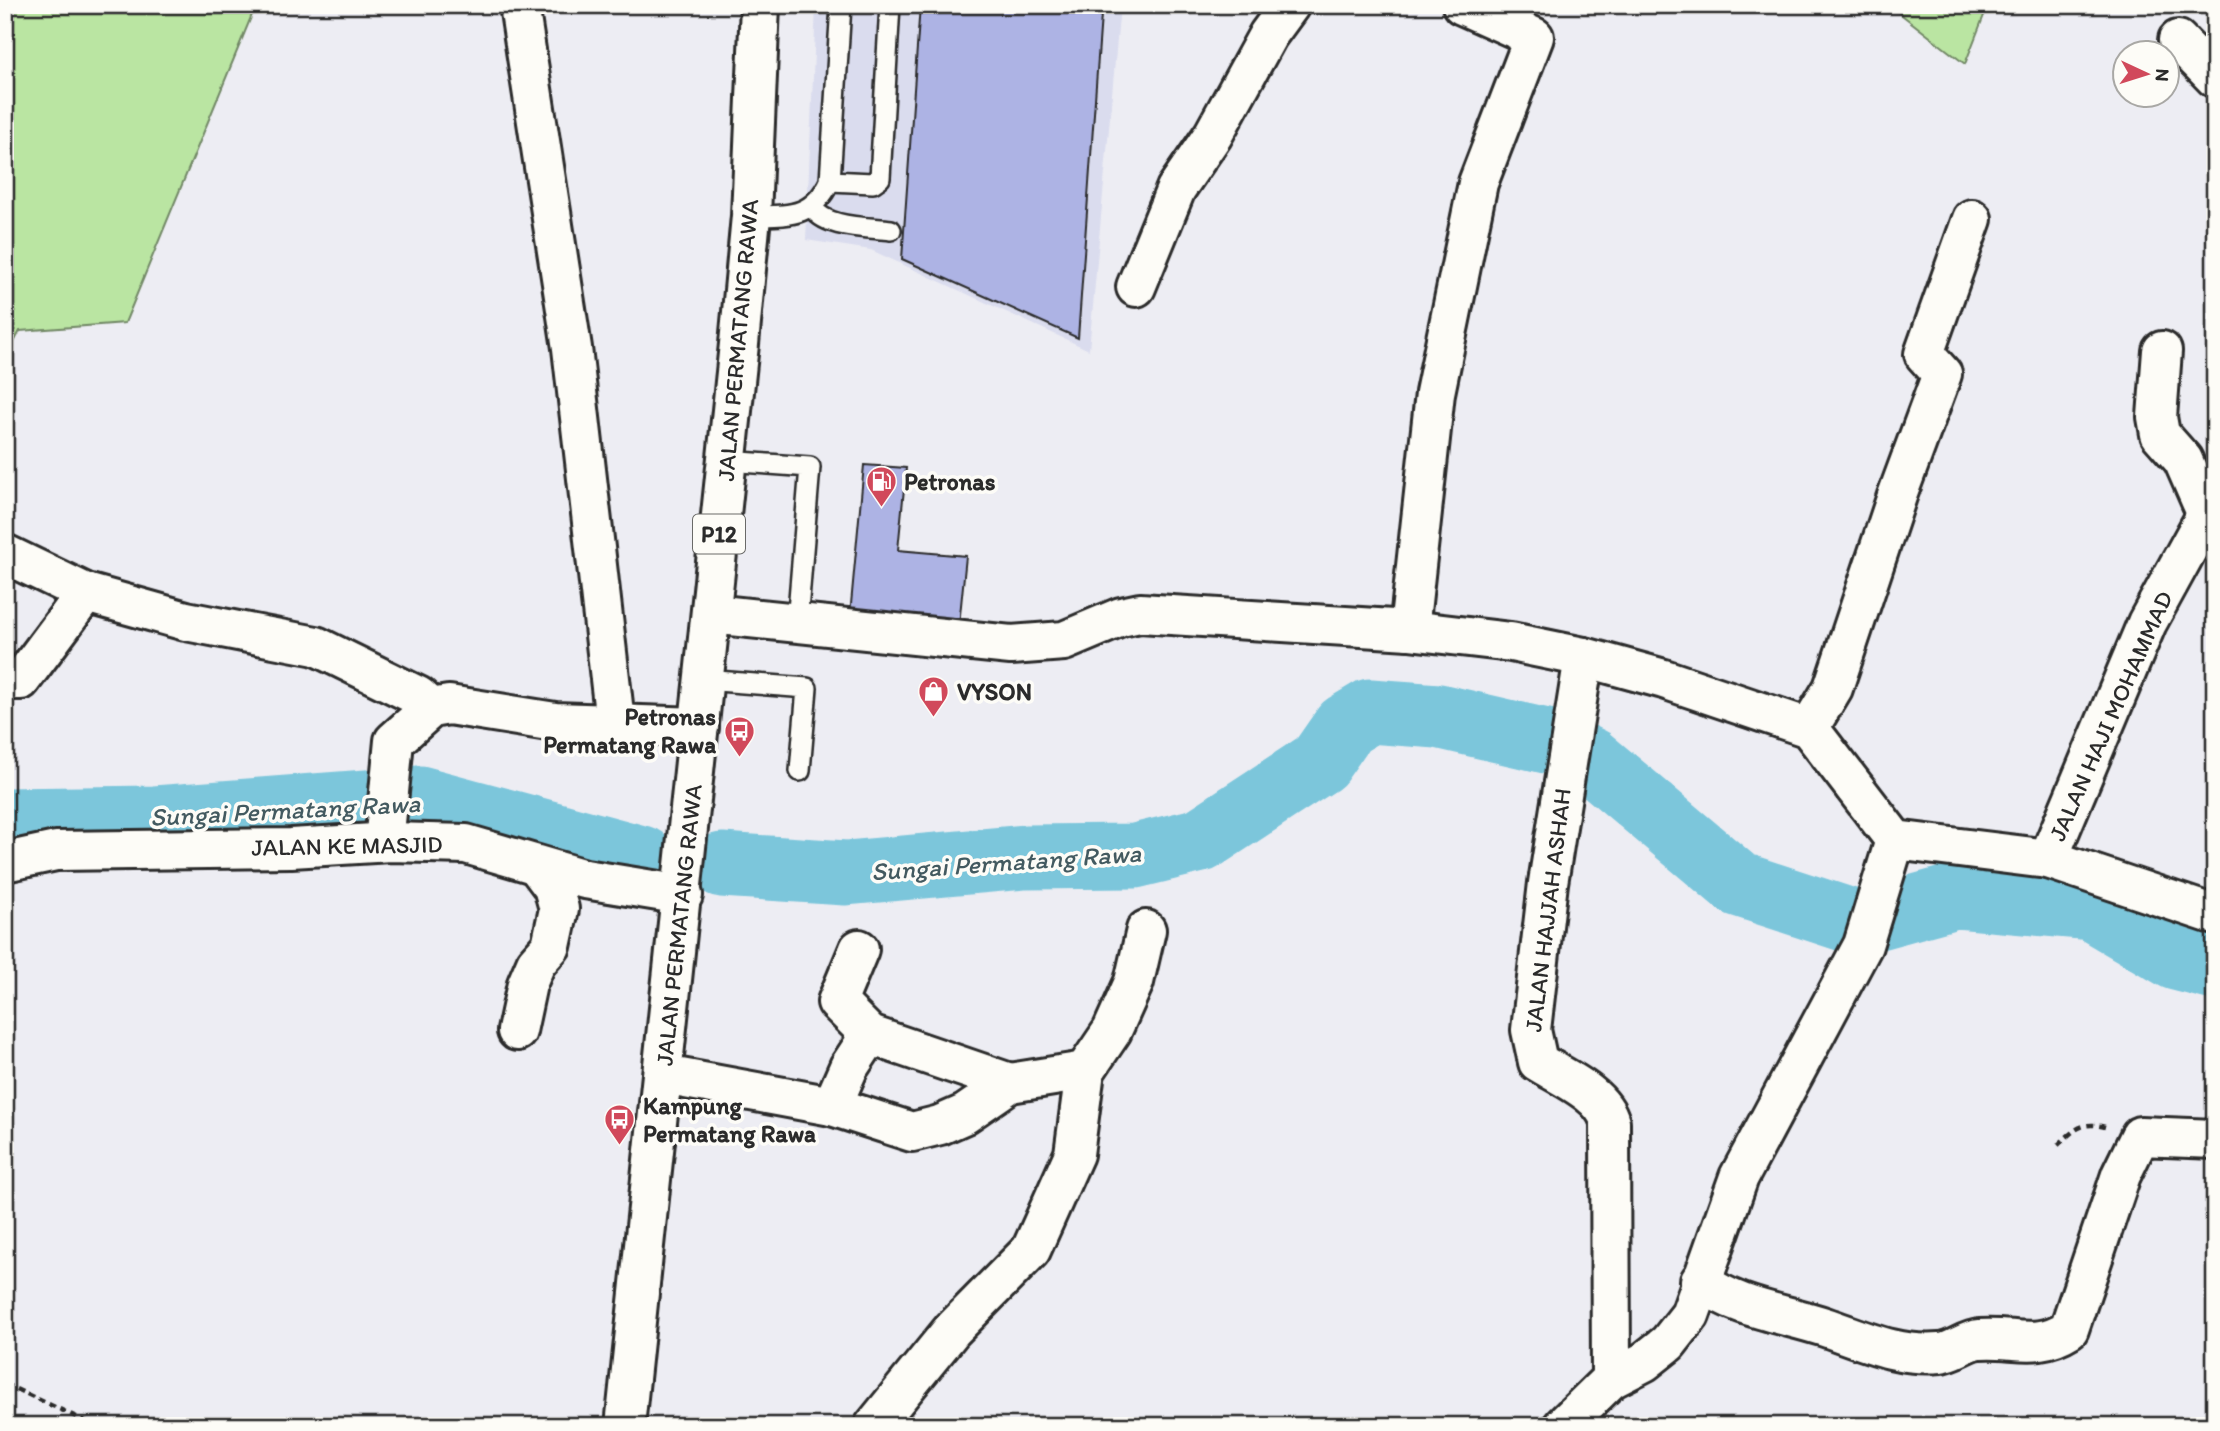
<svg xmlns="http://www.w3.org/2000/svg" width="2220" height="1431" font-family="Itim,sans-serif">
	<rect width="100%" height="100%" fill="#ededf3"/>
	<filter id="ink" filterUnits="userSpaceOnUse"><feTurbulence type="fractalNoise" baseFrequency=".0143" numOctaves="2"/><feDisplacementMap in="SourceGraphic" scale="14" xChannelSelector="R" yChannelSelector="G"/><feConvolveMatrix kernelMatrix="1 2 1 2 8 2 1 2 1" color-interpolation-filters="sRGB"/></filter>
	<g filter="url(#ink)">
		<!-- built -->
		<path fill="#dadcee" d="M 816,5 L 1120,6 L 1089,350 L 871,250 L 806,240 Z"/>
		<!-- green -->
		<g fill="#bae5a2" stroke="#728866" stroke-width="2">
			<path d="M 5,5 L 256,5 L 125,323 L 20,331 L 5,359 Z"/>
			<path d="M 1889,5 L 1988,5 L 1965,64 Z"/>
		</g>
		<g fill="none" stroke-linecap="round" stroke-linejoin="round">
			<!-- river -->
			<g stroke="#7cc6db" stroke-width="65">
				<path d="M 5,820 L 155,818 L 420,798 L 642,858"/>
				<path d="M 722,865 L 846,873 L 1025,857 L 1135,856 L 1201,840 L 1320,762 L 1345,726 L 1370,711 L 1438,716 L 1555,743 L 1591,760 L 1738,884 L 1857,923 L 1955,896 L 2091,908 L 2176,958 L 2215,968"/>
			</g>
		</g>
		<!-- building -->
		<g fill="#adb3e4" stroke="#2b2b2b" stroke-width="2">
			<path d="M 920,5 L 1069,5 L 1101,15 L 1078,338 L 902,259 Z"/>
			<path d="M 864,465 L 906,468 L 898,550 L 966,556 L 959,625 L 850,615 Z"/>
		</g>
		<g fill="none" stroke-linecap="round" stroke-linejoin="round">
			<defs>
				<g id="service">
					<path d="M 830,181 L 873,183 L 880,178 L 890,5"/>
					<path d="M 812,206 C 823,229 869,227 891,230"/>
					<path d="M 751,216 C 787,215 812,219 830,181 L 841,5"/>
					<path d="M 727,461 L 810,467 L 797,623"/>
					<path d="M 704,680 L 807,688 L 800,771"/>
				</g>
				<g id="minor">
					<path d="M 519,5 L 572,348 L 615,722"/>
					<path d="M 2178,40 L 2215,78"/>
					<path d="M 1136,287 L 1176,189 L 1213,135 L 1268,35 L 1290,5"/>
					<path d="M 2162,351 L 2157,417 L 2160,434 L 2183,460 L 2207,515"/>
					<path d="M 5,554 L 86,593 L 186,621 L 316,646 L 418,696 L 431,708"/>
					<path d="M 711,614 L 1011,645 L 1064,641 L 1121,617 L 1140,613 L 1409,630 L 1511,642 L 1584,657 L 1664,679 L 1809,728 L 1895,840 L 2048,859 L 2215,915"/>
					<path d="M 1409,630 L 1435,393 L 1478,183 L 1534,37 L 1462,5"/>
					<path d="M 1584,657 L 1548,883 L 1531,1030 L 1538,1062 C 1562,1077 1603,1094 1610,1122 L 1611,1379"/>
					<path d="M 5,680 L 21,680 L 86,593"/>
					<path d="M 1809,728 L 1833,688 L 1897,496 L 1942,374 L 1924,354 L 1972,219"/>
					<path d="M 391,842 L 385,833 L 394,741 L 431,708 L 449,705 L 555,722 L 699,727"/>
					<path d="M 2048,859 L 2147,623 L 2215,499"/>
					<path d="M 5,862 L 56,851 L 291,848 L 391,842 L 466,844 L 585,879 L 683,895"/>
					<path d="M 859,949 L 837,1002 L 870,1035 L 1010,1083"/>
					<path d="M 517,1031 L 527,984 L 536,963 L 551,946 L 559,909 L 553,887 L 538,867"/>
					<path d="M 664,1075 L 832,1106 L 912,1132 L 940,1125 L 965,1114 L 1010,1083 L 1085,1071"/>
					<path d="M 832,1106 L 849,1067 L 870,1035"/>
					<path d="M 1700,1281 C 1737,1309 1783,1313 1825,1327 C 1863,1340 1898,1357 1940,1353 C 1954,1352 1966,1340 1980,1339 C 2014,1336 2036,1350 2069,1329 L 2121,1175 L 2140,1136 L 2215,1139"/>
					<path d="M 874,1426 L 952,1330 L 1031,1250 L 1074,1154 L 1085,1071 L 1112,1031 L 1134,982 L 1146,930"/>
					<path d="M 1563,1426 L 1611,1379 L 1644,1362 L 1668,1343 L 1690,1315 L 1739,1177 L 1863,945 L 1895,840"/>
				</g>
				<path id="primary" d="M 625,1426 L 739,344 L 751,216 L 760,5"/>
			</defs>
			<!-- service casing -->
			<use href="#service" stroke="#2b2b2b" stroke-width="24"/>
			<!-- minor casing -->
			<use href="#minor" stroke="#2b2b2b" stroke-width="44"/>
			<!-- primary casing -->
			<use href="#primary" stroke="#2b2b2b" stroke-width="44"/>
			<!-- path -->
			<g stroke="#2b2b2b" stroke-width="4.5" stroke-dasharray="7 5" stroke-linecap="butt">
				<path d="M 2058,1145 C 2075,1129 2082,1121 2105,1127"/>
				<path d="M 5,1384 L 96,1426"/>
			</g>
			<!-- service -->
			<use href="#service" stroke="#fdfcf7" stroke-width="19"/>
			<!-- minor -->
			<use href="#minor" stroke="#fdfcf7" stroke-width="38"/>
			<!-- primary -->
			<use href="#primary" stroke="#fdfcf7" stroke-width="38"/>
		</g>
	</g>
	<!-- icons -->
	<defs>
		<symbol id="fuel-pin" viewBox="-11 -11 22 30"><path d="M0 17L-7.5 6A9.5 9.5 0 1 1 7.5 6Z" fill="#d1495b" stroke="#fdfcf7"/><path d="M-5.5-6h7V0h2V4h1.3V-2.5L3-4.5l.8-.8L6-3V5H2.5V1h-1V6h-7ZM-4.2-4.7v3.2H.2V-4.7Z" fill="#fff"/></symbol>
		<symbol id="shop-pin" viewBox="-11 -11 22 30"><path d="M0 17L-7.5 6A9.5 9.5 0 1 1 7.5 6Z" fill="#d1495b" stroke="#fdfcf7"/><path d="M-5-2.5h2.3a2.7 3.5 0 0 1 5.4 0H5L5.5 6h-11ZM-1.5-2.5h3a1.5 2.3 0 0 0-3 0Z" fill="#fff"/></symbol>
		<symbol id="bus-pin" viewBox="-11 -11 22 30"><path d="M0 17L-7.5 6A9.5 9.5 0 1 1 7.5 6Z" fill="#d1495b" stroke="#fdfcf7"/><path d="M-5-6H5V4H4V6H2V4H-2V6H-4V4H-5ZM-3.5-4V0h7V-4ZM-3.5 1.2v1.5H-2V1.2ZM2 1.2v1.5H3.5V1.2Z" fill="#fff"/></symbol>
	</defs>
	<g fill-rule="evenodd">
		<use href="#fuel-pin" x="864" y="464" width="35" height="47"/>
		<use href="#shop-pin" x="916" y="674" width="35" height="47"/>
		<use href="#bus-pin" x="722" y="714" width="35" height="47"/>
		<use href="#bus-pin" x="602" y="1102" width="35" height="47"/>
	</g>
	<g text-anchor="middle" stroke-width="7" stroke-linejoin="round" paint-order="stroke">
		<!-- shield labels -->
		<rect fill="#fdfcf7" stroke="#6a6a68" stroke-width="2" x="693" y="514.5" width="52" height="39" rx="5"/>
		<g font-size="23" font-weight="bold" fill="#2b2b2b">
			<text x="719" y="542">P12</text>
		</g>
		<!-- street labels -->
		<g font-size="24" fill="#2b2b2b" stroke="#fdfcf7">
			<text transform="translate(738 340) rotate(-85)" y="8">JALAN PERMATANG RAWA</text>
			<text transform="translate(2111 716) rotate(-66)" y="8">JALAN HAJI MOHAMMAD</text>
			<text transform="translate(347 846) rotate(-1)" y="8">JALAN KE MASJID</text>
			<text transform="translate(1548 910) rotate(-83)" y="8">JALAN HAJJAH ASHAH</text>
			<text transform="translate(679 925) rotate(-84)" y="8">JALAN PERMATANG RAWA</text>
		</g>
		<!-- poi labels -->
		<g font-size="24" font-weight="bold" fill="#2b2b2b" stroke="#fdfcf7" text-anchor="start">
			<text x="904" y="490">Petronas</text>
			<text x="957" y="700">VYSON</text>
			<text x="716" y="725" text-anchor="end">Petronas<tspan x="716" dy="28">Permatang Rawa</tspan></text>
			<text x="643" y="1114">Kampung<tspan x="643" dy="28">Permatang Rawa</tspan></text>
		</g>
		<!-- water labels -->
		<g font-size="26" font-style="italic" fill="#435a60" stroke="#fdfcf7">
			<text transform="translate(285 810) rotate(-3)" y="9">Sungai Permatang Rawa</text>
			<text transform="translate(1006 862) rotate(-4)" y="9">Sungai Permatang Rawa</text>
		</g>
	</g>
	<!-- margin -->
	<rect width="2220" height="1431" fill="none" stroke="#fdfcf7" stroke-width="28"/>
	<rect x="14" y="14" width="2192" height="1403" fill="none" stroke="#2b2b2b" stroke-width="2.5" filter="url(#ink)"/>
	<!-- north arrow -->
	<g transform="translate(2146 74) rotate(94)"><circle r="33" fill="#fdfcf7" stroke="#a9a8a5" stroke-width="2"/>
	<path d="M0-5L12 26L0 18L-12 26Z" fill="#d1495b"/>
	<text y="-10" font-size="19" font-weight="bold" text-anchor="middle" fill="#2b2b2b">N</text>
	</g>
</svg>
